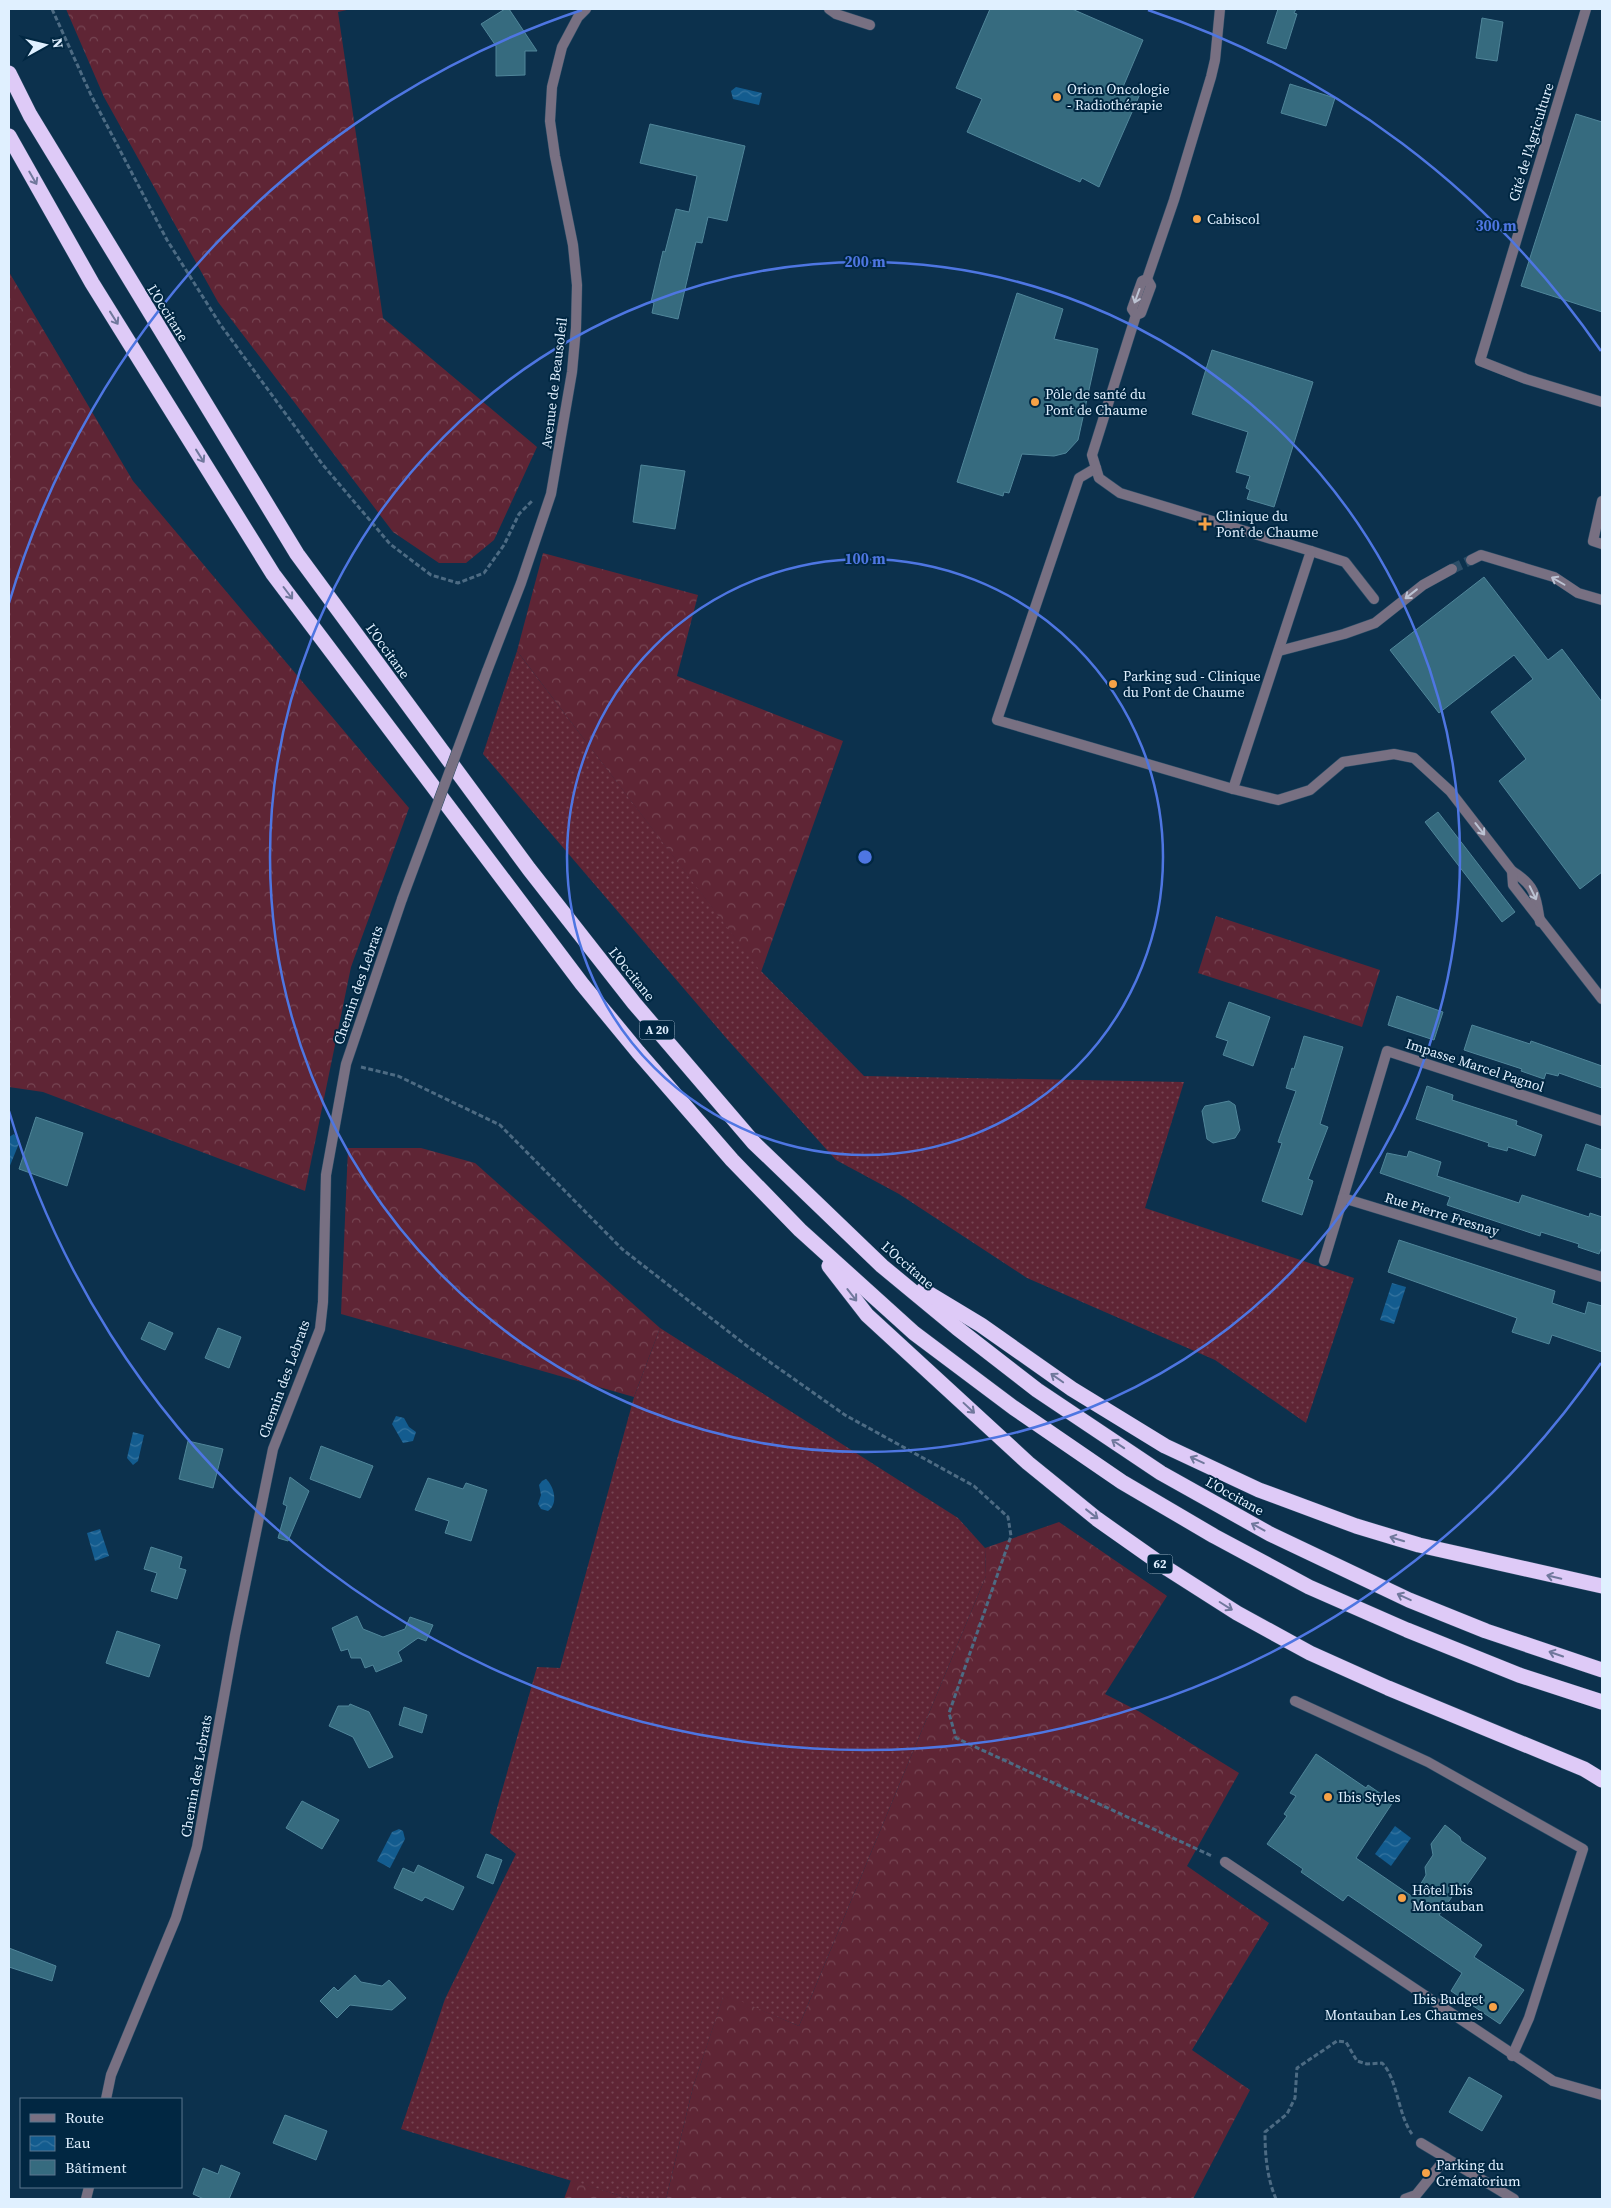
<svg xmlns="http://www.w3.org/2000/svg" width="1611" height="2208" font-family="'Source Serif 4',serif">
  <defs>
    <pattern id="grass-dots" width="8" height="8" patternUnits="userSpaceOnUse" patternTransform="scale(1.25)"><rect width="8" height="8" fill="#5f2535"/><path d="M2 2h.1M6 6h.1" fill="none" stroke="#764553" stroke-width="1.8" stroke-linecap="round"/></pattern>
    <pattern id="forest-crowns" width="20" height="18" patternUnits="userSpaceOnUse" patternTransform="scale(1.25)"><rect width="20" height="18" fill="#5f2535"/><path d="M2 6a3 3 0 1 1 6 0M12 15a3 3 0 1 1 6 0" fill="none" stroke="#764553"/></pattern>
    <pattern id="water-waves" width="16" height="10" patternUnits="userSpaceOnUse" patternTransform="scale(1.25)"><rect width="16" height="10" fill="#135c8f"/><path d="M0 5q4-4 8 0t8 0" fill="none" stroke="#3574a0"/></pattern>
  </defs>
  <rect width="100%" height="100%" fill="#0c314d"/>
  <g fill="url(#grass-dots)">
    <path d="M517,651L761,971L864,1076L1184,1082L1145,1208L1354,1278L1306,1423L1215,1360L1027,1278L899,1194L836,1160L727,1039L483,754Z"/>
    <path d="M660,1328L958,1518L985,1548L986,1576L799,2026L724,1995L693,2087L666,2199H631L401,2129L445,1999L516,1854L490,1833L537,1667L560,1668L634,1397Z"/>
  </g>
  <g fill="url(#forest-crowns)">
    <path d="M66,9H351L338,12L383,318L537,447L494,540L466,563H439L393,532L218,302L104,97Z"/>
    <path d="M9,272L133,481L409,808L351,967L305,1191L43,1092L9,1087Z"/>
    <path d="M543,553L698,595L677,676L843,741L761,972L517,651Z"/>
    <path d="M1216,916L1380,970L1362,1027L1198,973Z"/>
    <path d="M348,1148H421L475,1163L660,1328L634,1397L341,1314Z"/>
    <path d="M1059,1522L1167,1596L1105,1694L1140,1712L1239,1773L1187,1866L1269,1923L1192,2050L1250,2090L1193,2199H666L693,2087L724,1994L799,2026L986,1576L985,1548Z"/>
    <path d="M571,2180L631,2199H564Z"/>
  </g>
  <g fill="url(#water-waves)">
    <path d="M736,87L762,93L759,105L733,99L731,91Z"/>
    <path d="M14,1134L20,1141L9,1168V1137Z"/>
    <path d="M1392,1283L1406,1287L1394,1324L1380,1320Z"/>
    <path d="M396,1416L404,1418L409,1427L416,1432L413,1441L403,1443L392,1424Z"/>
    <path d="M133,1432L144,1435L138,1461L133,1465L127,1458Z"/>
    <path d="M546,1479C554,1486 559,1504 548,1511L541,1509L538,1504L541,1495L539,1485L542,1481Z"/>
    <path d="M100,1529L109,1556L95,1561L87,1533Z"/>
    <path d="M1395,1826L1411,1838L1391,1866L1375,1854Z"/>
    <path d="M399,1829L403,1831L405,1839L390,1868L377,1861L392,1832Z"/>
  </g>
  <g fill="#366b7f" stroke="#50869a">
    <path d="M505,9H509L537,51H525V75L496,76V46L481,24Z"/>
    <path d="M990,9H1072L1143,40L1123,87L1140,94L1099,187L1082,178L1080,182L967,132L982,99L956,88Z"/>
    <path d="M1278,9H1296L1294,13L1297,14L1286,49L1267,43Z"/>
    <path d="M1482,18L1503,22L1497,61L1476,58Z"/>
    <path d="M1290,84L1335,98L1326,126L1281,113Z"/>
    <path d="M1576,114L1602,122V312L1521,286Z"/>
    <path d="M650,124L745,146L727,221L708,217L702,243L696,242L678,319L652,313L654,303L651,302L663,251L665,252L676,209L689,212L697,176L640,163Z"/>
    <path d="M1017,293L1063,309L1054,339L1098,349L1078,440L1066,453L1054,456L1022,454L1009,493L1004,492L1003,496L957,482Z"/>
    <path d="M1212,350L1313,382L1274,507L1247,499L1250,490L1246,488L1250,476L1236,472L1248,432L1192,414Z"/>
    <path d="M641,465L685,471L675,529L633,522Z"/>
    <path d="M1484,577L1548,660L1562,649L1602,702V872L1580,889L1499,781L1526,759L1491,712L1533,679L1514,655L1439,713L1390,650Z"/>
    <path d="M1438,812L1515,912L1502,922L1425,822Z"/>
    <path d="M1397,996L1443,1012L1434,1040L1388,1025Z"/>
    <path d="M1229,1002L1270,1017L1253,1066L1223,1055L1228,1041L1216,1037Z"/>
    <path d="M1472,1025L1530,1044L1531,1041L1602,1066V1088L1559,1073L1558,1076L1546,1073L1544,1079L1521,1071L1522,1069L1464,1050Z"/>
    <path d="M1304,1036L1343,1047L1320,1124L1328,1127L1308,1179L1313,1181L1302,1215L1262,1201L1282,1143L1278,1142L1296,1091L1286,1088L1292,1068L1294,1069Z"/>
    <path d="M1427,1086L1453,1095L1452,1100L1517,1121L1516,1125L1542,1135L1535,1156L1508,1147L1507,1151L1488,1146L1489,1143L1416,1119Z"/>
    <path d="M1229,1101L1235,1105L1240,1130L1235,1138L1213,1143L1207,1139L1202,1111L1205,1106Z"/>
    <path d="M36,1117L83,1133L67,1186L19,1169Z"/>
    <path d="M1586,1144L1602,1150V1178L1577,1170Z"/>
    <path d="M1409,1151L1441,1162L1437,1176L1519,1203L1522,1195L1589,1217L1590,1213L1602,1217V1247L1599,1254L1578,1247L1579,1244L1541,1232L1540,1236L1447,1205L1450,1197L1380,1173L1387,1153L1407,1157Z"/>
    <path d="M1399,1240L1555,1291L1552,1303L1585,1314L1588,1302L1602,1306V1352L1552,1335L1549,1344L1512,1332L1517,1318L1388,1272Z"/>
    <path d="M149,1322L173,1333L165,1350L141,1339Z"/>
    <path d="M218,1328L241,1337L229,1368L205,1358Z"/>
    <path d="M188,1441L223,1449L213,1488L179,1479Z"/>
    <path d="M321,1446L373,1466L360,1498L310,1479Z"/>
    <path d="M290,1477L309,1491L288,1541L278,1538L287,1506L283,1504Z"/>
    <path d="M428,1478L463,1489L466,1483L487,1490L471,1541L445,1533L449,1521L415,1510Z"/>
    <path d="M151,1547L182,1557L179,1568L186,1570L177,1599L151,1591L157,1573L144,1569Z"/>
    <path d="M357,1616L363,1629L383,1637L405,1629L410,1617L433,1625L426,1641L418,1638L398,1652L402,1661L376,1672L373,1665L365,1668L361,1658H351L348,1649L341,1651L332,1628Z"/>
    <path d="M117,1631L160,1645L149,1677L106,1663Z"/>
    <path d="M350,1704L369,1712L393,1757L369,1768L353,1737L329,1726L338,1706H349Z"/>
    <path d="M404,1707L427,1715L422,1733L399,1725Z"/>
    <path d="M1316,1754L1366,1788L1368,1785L1393,1802L1356,1858L1413,1897L1426,1875L1425,1867L1433,1855L1431,1844L1445,1825L1460,1837L1461,1841L1486,1858L1462,1892L1454,1894L1439,1915L1482,1945L1474,1957L1524,1990L1500,2024L1451,1991L1462,1973L1348,1895L1343,1901L1301,1872L1303,1869L1267,1844L1287,1816L1284,1814L1296,1796L1290,1793Z"/>
    <path d="M302,1801L339,1820L322,1849L286,1828Z"/>
    <path d="M486,1854L502,1860L493,1884L477,1877Z"/>
    <path d="M418,1865L464,1887L453,1910L425,1897L422,1901L394,1888L403,1868L414,1873Z"/>
    <path d="M9,1948L56,1966L52,1981L9,1967Z"/>
    <path d="M355,1975L361,1982L382,1986L389,1980L406,1998L392,2010L350,2005L337,2018L320,2001L334,1987L338,1991Z"/>
    <path d="M1469,2077L1502,2096L1482,2131L1449,2112Z"/>
    <path d="M285,2115L327,2131L316,2160L273,2143Z"/>
    <path d="M221,2165L240,2173L229,2199H204L193,2194L203,2168L218,2174Z"/>
  </g>
  <g fill="none" stroke-linecap="round" stroke-linejoin="round">
    <path stroke="#2c4e68" stroke-width="10" stroke-dasharray="10 5" stroke-linecap="butt" d="M1452,569L1471,560"/>
    <g stroke="#2a4c66" stroke-width="11">
      <g id="lane">
        <path d="M829,9L836,14L870,25"/>
        <path d="M1096,468L1079,478L997,720L1233,789"/>
        <path d="M1602,501L1593,541L1602,544"/>
        <path d="M1311,551L1345,562L1374,599"/>
        <path d="M1295,1701L1428,1762L1583,1849L1529,2018L1512,2056"/>
        <path d="M1421,2143L1446,2158"/>
        <path d="M1405,2199L1416,2195L1446,2158L1514,2199"/>
      </g>
    </g>
    <g stroke="#2a4c66" stroke-width="11">
      <g id="street">
        <path d="M1586,9L1480,361L1526,379L1602,402"/>
        <path d="M1147,279L1151,286L1141,313L1136,315L1092,455L1099,478L1120,493L1311,551L1233,789L1278,800L1310,790L1343,762L1394,754L1414,758L1450,791L1512,871C1536,886 1536,896 1540,922"/>
        <path d="M1136,315L1132,309L1142,281L1147,279L1174,200L1211,77L1215,60L1220,9"/>
        <path d="M1471,560L1481,555L1554,577L1578,593L1602,600"/>
        <path d="M1279,651L1344,634L1375,623L1423,585L1452,569"/>
        <path d="M487,671L521,583L551,494L572,372L576,328L577,285L573,245L555,156L550,121L552,87L562,47L578,17L586,9"/>
        <path d="M1512,871L1513,885L1602,999"/>
        <path d="M1602,1121L1387,1051L1343,1198L1602,1277"/>
        <path d="M1324,1261L1343,1198"/>
        <path d="M1225,1862L1553,2081L1602,2095"/>
        <path d="M106,2099L111,2075L176,1918L197,1847L235,1635L273,1449L320,1329L323,1302L326,1175L346,1064L402,899"/>
        <path d="M86,2199L89,2187"/>
      </g>
    </g>
    <g stroke="#2a4c66" stroke-width="16">
      <g id="highway">
        <path d="M9,73L30,115L297,554L529,869L634,1003L754,1143L882,1266L957,1328L1037,1390L1161,1473L1270,1534L1409,1600L1486,1631L1602,1670"/>
        <path d="M9,136L92,283L273,574L582,984L638,1052L732,1160L800,1230L914,1333L1014,1408L1122,1482L1214,1536L1309,1587L1407,1630L1519,1675L1602,1702"/>
        <path d="M829,1266L867,1315L1028,1463L1097,1519L1168,1569L1237,1613L1310,1653L1388,1688L1584,1769L1602,1780"/>
        <path d="M923,1290L981,1325L1072,1389L1165,1446L1259,1490L1356,1526L1419,1545L1602,1586"/>
      </g>
    </g>
    <g stroke="#4d6b83" stroke-width="3" stroke-dasharray="5 2.5" stroke-linecap="butt">
      <path d="M52,9L91,95L167,240L220,324L323,465L390,544L431,575L458,583L484,573L504,545L519,514L533,500"/>
      <path d="M361,1067L398,1076L500,1125L622,1249L747,1346L845,1415L974,1486L1008,1517L1011,1536L949,1713L956,1738L1212,1856"/>
      <path d="M1276,2199C1267,2178 1265,2155 1265,2132L1287,2114L1295,2098L1297,2068L1337,2041L1346,2042L1357,2061L1367,2064L1382,2063C1397,2077 1398,2115 1412,2134"/>
    </g>
    <use href="#lane" stroke="#787082" stroke-width="10"/>
    <use href="#street" stroke="#787082" stroke-width="10"/>
    <use href="#highway" stroke="#decaf7" stroke-width="15"/>
    <g stroke="#2a4c66" stroke-width="11" stroke-linecap="butt">
      <path id="street-bridge" d="M402,899L487,671"/>
    </g>
    <use href="#street-bridge" stroke="#787082" stroke-width="10"/>
  </g>
  <defs><path id="oneway-shaft" d="M-6 0H5M1.5-3L5.5 0L1.5 3" fill="none" stroke-width="1.6" stroke-linecap="round" stroke-linejoin="round" transform="scale(1.25)"/></defs>
  <g stroke="#70789c">
    <use href="#oneway-shaft" transform="translate(33 178) rotate(60)"/>
    <use href="#oneway-shaft" transform="translate(114 318) rotate(58)"/>
    <use href="#oneway-shaft" transform="translate(200 456) rotate(58)"/>
    <use href="#oneway-shaft" transform="translate(288 593) rotate(53)"/>
    <use href="#oneway-shaft" transform="translate(852 1295) rotate(52)"/>
    <use href="#oneway-shaft" transform="translate(1057 1378) rotate(-145)"/>
    <use href="#oneway-shaft" transform="translate(969 1408) rotate(43)"/>
    <use href="#oneway-shaft" transform="translate(1118 1444) rotate(-146)"/>
    <use href="#oneway-shaft" transform="translate(1197 1460) rotate(-155)"/>
    <use href="#oneway-shaft" transform="translate(1092 1514) rotate(38)"/>
    <use href="#oneway-shaft" transform="translate(1258 1527) rotate(-151)"/>
    <use href="#oneway-shaft" transform="translate(1397 1539) rotate(-163)"/>
    <use href="#oneway-shaft" transform="translate(1554 1577) rotate(-167)"/>
    <use href="#oneway-shaft" transform="translate(1404 1597) rotate(-155)"/>
    <use href="#oneway-shaft" transform="translate(1226 1606) rotate(32)"/>
    <use href="#oneway-shaft" transform="translate(1556 1654) rotate(-161)"/>
  </g>
  <g stroke="#bcc3d3">
    <use href="#oneway-shaft" transform="translate(1137 296) rotate(110)"/>
    <use href="#oneway-shaft" transform="translate(1558 581) rotate(-150)"/>
    <use href="#oneway-shaft" transform="translate(1411 594) rotate(142)"/>
    <use href="#oneway-shaft" transform="translate(1480 829) rotate(52)"/>
    <use href="#oneway-shaft" transform="translate(1533 893) rotate(64)"/>
  </g>
  <g fill="none" stroke="#4e76e2" stroke-width="2.5">
    <circle cx="865" cy="857" r="298"/>
    <circle cx="865" cy="857" r="595"/>
    <path d="M1601 1363A893 893 0 0 1 9 1111M9 603A893 893 0 0 1 582 10M1148 10A893 893 0 0 1 1601 351"/>
  </g>
  <g fill="#f6a247" stroke="#012742" stroke-width="2">
    <circle cx="1057" cy="97" r="5"/>
    <circle cx="1197" cy="219" r="5"/>
    <circle cx="1035" cy="402" r="5"/>
    <path d="M1202.5 516.5h5v5h5v5h-5v5h-5v-5h-5v-5h5z"/>
    <circle cx="1113" cy="684" r="5"/>
    <circle cx="1328" cy="1797" r="5"/>
    <circle cx="1402" cy="1898" r="5"/>
    <circle cx="1493" cy="2007" r="5"/>
    <circle cx="1426" cy="2173" r="5"/>
  </g>
  <g text-anchor="middle" stroke-width="4" stroke-linejoin="round" paint-order="stroke">
    <g fill="#012742" stroke="#9db4c6" stroke-width="1">
      <rect x="639.5" y="1020.5" width="35" height="19" rx="4"/>
      <rect x="1147.5" y="1554.5" width="25" height="19" rx="4"/>
    </g>
    <g font-size="12" font-weight="bold" fill="#e0f0ff">
      <text x="657" y="1034">A 20</text>
      <text x="1160" y="1568">62</text>
    </g>
    <g font-size="14" fill="#e0f0ff" stroke="#012742" text-anchor="start">
      <text x="1067" y="94">Orion Oncologie<tspan x="1067" dy="16">- Radiothérapie</tspan></text>
      <text x="1207" y="224">Cabiscol</text>
      <text x="1045" y="399">Pôle de santé du<tspan x="1045" dy="16">Pont de Chaume</tspan></text>
      <text x="1216" y="521">Clinique du<tspan x="1216" dy="16">Pont de Chaume</tspan></text>
      <text x="1123" y="681">Parking sud - Clinique<tspan x="1123" dy="16">du Pont de Chaume</tspan></text>
      <text x="1338" y="1802">Ibis Styles</text>
      <text x="1412" y="1895">Hôtel Ibis<tspan x="1412" dy="16">Montauban</tspan></text>
      <text x="1483" y="2004" text-anchor="end">Ibis Budget<tspan x="1483" dy="16">Montauban Les Chaumes</tspan></text>
      <text x="1436" y="2170">Parking du<tspan x="1436" dy="16">Crématorium</tspan></text>
    </g>
    <g font-size="14" fill="#e0f0ff" stroke="#012742">
      <text transform="translate(1531 142) rotate(-73)" y="5">Cité de l'Agriculture</text>
      <text transform="translate(168 313) rotate(58)" y="5">L'Occitane</text>
      <text transform="translate(554 383) rotate(-83)" y="5">Avenue de Beausoleil</text>
      <text transform="translate(388 651) rotate(54)" y="5">L'Occitane</text>
      <text transform="translate(632 974) rotate(51)" y="5">L'Occitane</text>
      <text transform="translate(358 985) rotate(-71)" y="5">Chemin des Lebrats</text>
      <text transform="translate(1475 1065) rotate(18)" y="5">Impasse Marcel Pagnol</text>
      <text transform="translate(1442 1214) rotate(17)" y="5">Rue Pierre Fresnay</text>
      <text transform="translate(908 1265) rotate(41)" y="5">L'Occitane</text>
      <text transform="translate(284 1379) rotate(-70)" y="5">Chemin des Lebrats</text>
      <text transform="translate(1235 1496) rotate(29)" y="5">L'Occitane</text>
      <text transform="translate(196 1776) rotate(-80)" y="5">Chemin des Lebrats</text>
    </g>
  </g>
  <circle cx="865" cy="857" r="8" fill="#4e76e2" stroke="#012742" stroke-width="2.5"/>
  <g font-size="15" text-anchor="middle" font-weight="bold" fill="#4e76e2" stroke="#012742" stroke-width="4" stroke-linejoin="round" paint-order="stroke">
    <text x="1496" y="231">300 m</text>
    <text x="865" y="267">200 m</text>
    <text x="865" y="564">100 m</text>
  </g>
  <rect width="1611" height="2208" fill="none" stroke="#e0f0ff" stroke-width="20"/>
  <rect x="20" y="2098" width="162" height="90" fill="#012742" stroke="#5a778e"/>
  <rect x="30" y="2114" width="25" height="8" fill="#787082" stroke="#5a778e"/>
  <text x="65" y="2123" font-size="15" fill="#e0f0ff">Route</text>
  <rect x="30" y="2136" width="25" height="15" fill="url(#water-waves)" stroke="#5a778e"/>
  <text x="65" y="2148" font-size="15" fill="#e0f0ff">Eau</text>
  <rect x="30" y="2160" width="25" height="15" fill="#366b7f" stroke="#5a778e"/>
  <text x="65" y="2173" font-size="15" fill="#e0f0ff">Bâtiment</text>
  <g transform="translate(45 45) rotate(82)" stroke="#012742" stroke-width="4" paint-order="stroke">
  <path d="M0-4L9 19L0 12L-9 19Z" fill="#e0f0ff"/>
  <text y="-8" font-size="14" font-weight="bold" text-anchor="middle" fill="#e0f0ff">N</text>
  </g>
</svg>
